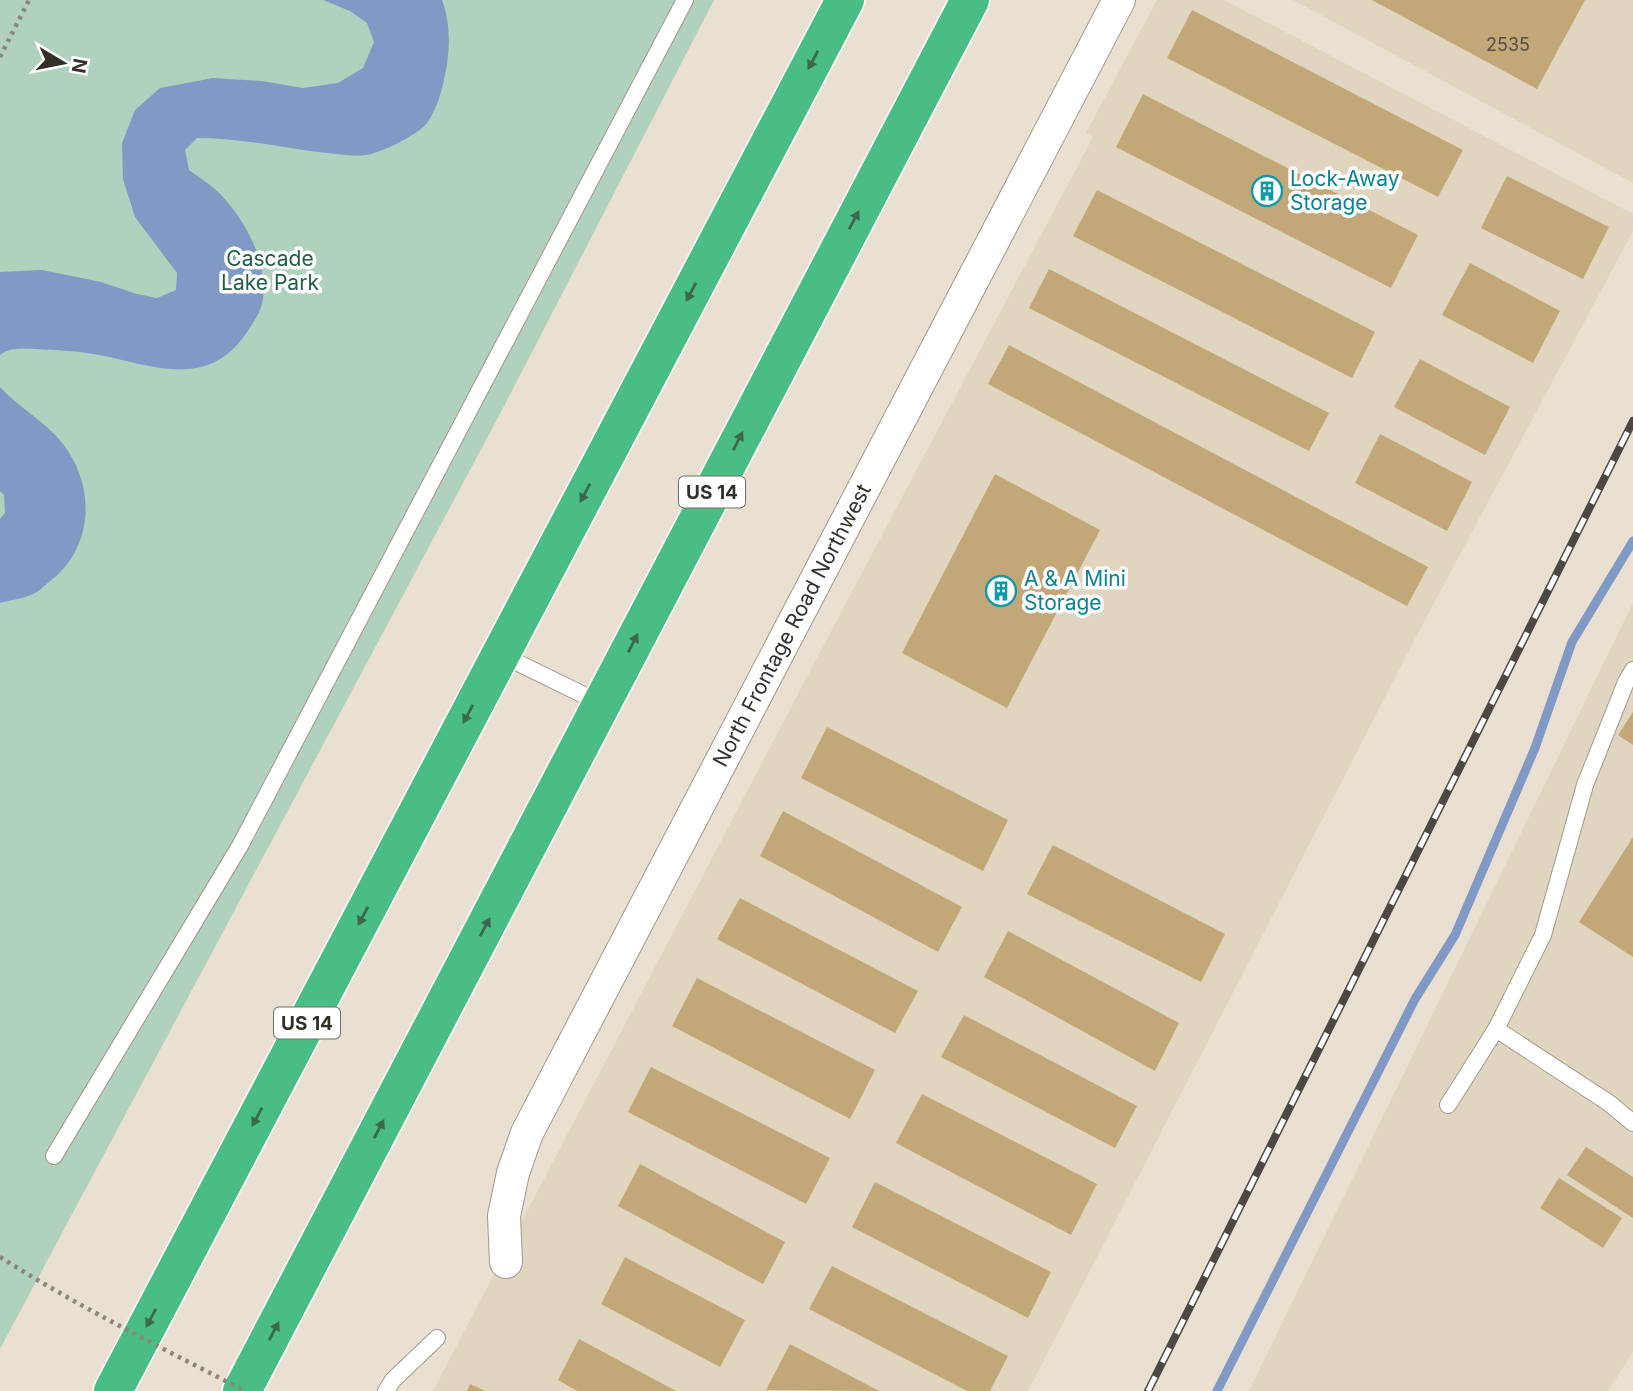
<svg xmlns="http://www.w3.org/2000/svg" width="1633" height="1391" font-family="Inter,sans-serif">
  <rect width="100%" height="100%" fill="#e9e0d1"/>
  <g fill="#e0d5bf">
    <path d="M1157,0H1224L1633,214V231L1417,635L1028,1391H433L809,673L1093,137L1086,133Z"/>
    <path d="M1293,0H1633V183Z"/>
    <path d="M1633,603V1352L1608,1391H1249Z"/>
  </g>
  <path fill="#afd1be" d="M0,0H714L501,412L0,1349Z"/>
  <g fill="#809ac5">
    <path d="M323,0H442C452,27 450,56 443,84C440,97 435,112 427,123C418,135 381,153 366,155C351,157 333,153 318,152C278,147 238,138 197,138L185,150L189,170C200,178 213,186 222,196C243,218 261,251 263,281C266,305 258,316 245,335C206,390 152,365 99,355C79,351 56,350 36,349C24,349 9,347 0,355V272L42,270L101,282L137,294L157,298L176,290L177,273L135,217L123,179L122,143L135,110L160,88L213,78L262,81L303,88L338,83L363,68L374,42L367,23L350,11Z"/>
    <path d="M0,387C19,408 45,421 63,444C97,488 93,549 49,582C43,587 37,593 31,595C22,599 10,600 0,603V519L5,513L4,495L0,491Z"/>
  </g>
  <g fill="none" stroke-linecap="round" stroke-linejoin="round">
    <path stroke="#809ac5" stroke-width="9" d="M1217,1391L1415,999L1455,935L1535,748L1572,642L1633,541"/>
  </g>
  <g fill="#c2a879">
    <path d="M1372,0H1585L1537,89Z"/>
    <path d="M1192,10L1463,150L1438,197L1167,58Z"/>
    <path d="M1143,94L1418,235L1391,288L1116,147Z"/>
    <path d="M1507,176L1609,227L1583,279L1481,228Z"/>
    <path d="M1097,190L1375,332L1352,378L1073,236Z"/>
    <path d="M1470,263L1560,311L1533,363L1442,315Z"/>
    <path d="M1049,269L1329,413L1309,451L1029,308Z"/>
    <path d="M1009,345L1428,567L1407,606L988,384Z"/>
    <path d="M1420,359L1510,407L1485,455L1394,407Z"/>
    <path d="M1380,434L1472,482L1447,531L1355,483Z"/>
    <path d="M995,474L1100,530L1007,708L902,653Z"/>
    <path d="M1633,712V745L1618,735Z"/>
    <path d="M827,727L1008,820L983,871L801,778Z"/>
    <path d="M783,811L962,907L938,952L760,856Z"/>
    <path d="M1633,837V957L1579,922Z"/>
    <path d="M1053,845L1225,934L1201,982L1027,894Z"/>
    <path d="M740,898L918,991L895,1033L717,939Z"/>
    <path d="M1008,931L1179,1023L1155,1071L984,977Z"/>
    <path d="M697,978L875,1070L850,1119L672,1026Z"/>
    <path d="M964,1015L1137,1106L1115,1148L941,1057Z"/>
    <path d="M651,1067L830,1158L806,1204L628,1112Z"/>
    <path d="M922,1094L1097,1184L1071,1235L896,1143Z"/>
    <path d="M1586,1147L1633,1177V1218L1567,1175Z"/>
    <path d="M640,1164L785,1242L763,1284L618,1206Z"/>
    <path d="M1559,1178L1622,1218L1603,1248L1540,1208Z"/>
    <path d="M875,1182L1051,1272L1028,1318L852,1227Z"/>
    <path d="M625,1257L745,1320L720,1367L601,1304Z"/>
    <path d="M832,1266L1008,1356L990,1391H967L809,1309Z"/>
    <path d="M579,1339L676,1391H577L558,1380Z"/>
    <path d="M790,1344L879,1391L766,1390Z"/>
    <path d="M470,1384L485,1391H467Z"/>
  </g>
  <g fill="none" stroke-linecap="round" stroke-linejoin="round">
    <g stroke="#a1998a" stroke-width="18">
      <g id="lane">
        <path d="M500,654L602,704"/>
        <path d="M1496,1029L1609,1103L1633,1123"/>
        <path d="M1448,1105L1496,1029L1543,935L1585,785L1626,682L1633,670"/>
        <path d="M54,1156L241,844L685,0"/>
        <path d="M386,1391L393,1380L437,1338"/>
      </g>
    </g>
    <g stroke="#a1998a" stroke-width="34">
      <g id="street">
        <path id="s1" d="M506,1262L504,1216L513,1173L527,1133L1119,0"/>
      </g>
    </g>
    <g stroke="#fff" stroke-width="41">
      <g id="highway">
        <path d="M113,1391L845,0"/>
        <path d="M242,1391L970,0"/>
      </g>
    </g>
    <path stroke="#8c867c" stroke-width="4.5" stroke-dasharray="3.5 5" stroke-linecap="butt" d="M0,57L29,0"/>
    <use href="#lane" stroke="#fff" stroke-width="16"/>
    <use href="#street" stroke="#fff" stroke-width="32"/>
    <use href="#highway" stroke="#4abd85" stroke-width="38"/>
    <g stroke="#4d4942" stroke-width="8">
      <path id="rail" d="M1148,1391L1633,421"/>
    </g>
    <use href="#rail" stroke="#fff" stroke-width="5" stroke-dasharray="16" stroke-linecap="butt"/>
    <path stroke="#8c867c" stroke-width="4.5" stroke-dasharray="3.5 5" stroke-linecap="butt" d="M0,1257C79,1307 162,1348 245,1391"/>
  </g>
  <defs><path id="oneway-solid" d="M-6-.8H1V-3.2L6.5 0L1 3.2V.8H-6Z" transform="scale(1.75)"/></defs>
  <g fill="#3c684e">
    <use href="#oneway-solid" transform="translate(813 60) rotate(118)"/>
    <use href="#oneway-solid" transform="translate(854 220) rotate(-62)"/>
    <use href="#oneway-solid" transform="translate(691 292) rotate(118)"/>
    <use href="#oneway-solid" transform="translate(738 441) rotate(-63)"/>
    <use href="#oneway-solid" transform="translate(585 493) rotate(118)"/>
    <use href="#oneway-solid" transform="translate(633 643) rotate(-63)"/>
    <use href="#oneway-solid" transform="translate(468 714) rotate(118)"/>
    <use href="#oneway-solid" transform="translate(363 916) rotate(118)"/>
    <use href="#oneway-solid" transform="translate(485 927) rotate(-62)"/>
    <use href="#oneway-solid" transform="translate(257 1117) rotate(118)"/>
    <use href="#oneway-solid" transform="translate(379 1129) rotate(-62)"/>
    <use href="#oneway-solid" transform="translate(151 1318) rotate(118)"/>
    <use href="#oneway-solid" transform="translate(274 1331) rotate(-62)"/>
  </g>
  <defs>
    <g id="building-ring" transform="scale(1.575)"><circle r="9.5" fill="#fff" stroke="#0f9aa8" stroke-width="1.5"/><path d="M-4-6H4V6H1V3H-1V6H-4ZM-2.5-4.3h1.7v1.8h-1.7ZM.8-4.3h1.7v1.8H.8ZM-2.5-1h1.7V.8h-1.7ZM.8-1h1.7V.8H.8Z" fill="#0f9aa8"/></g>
  </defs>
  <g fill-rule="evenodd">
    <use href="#building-ring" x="1267" y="191"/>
    <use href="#building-ring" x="1001" y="591"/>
  </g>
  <g text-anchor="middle" stroke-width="7" stroke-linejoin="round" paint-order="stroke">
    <g font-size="18" fill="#574e3e">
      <text x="1508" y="51">2535</text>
    </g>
    <g fill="#fff" stroke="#706e6a" stroke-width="2">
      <rect x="679" y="476.5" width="66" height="31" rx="5"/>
      <rect x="274" y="1007.5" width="66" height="31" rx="5"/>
    </g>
    <g font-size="19" font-weight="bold" fill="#33302a">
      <text x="712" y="499">US 14</text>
      <text x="307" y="1030">US 14</text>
    </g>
    <g font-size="21" fill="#0d838f" stroke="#fff" text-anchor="start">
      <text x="1290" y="186">Lock-Away<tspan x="1290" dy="24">Storage</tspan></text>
      <text x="1024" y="586">A &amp; A Mini<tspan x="1024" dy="24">Storage</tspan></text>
    </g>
    <g font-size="21" fill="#1f5f43" stroke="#fff">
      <text x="270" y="266">Cascade<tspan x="270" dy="24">Lake Park</tspan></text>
    </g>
    <g font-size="21" fill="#33302a" stroke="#fff">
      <text dy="7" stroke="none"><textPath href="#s1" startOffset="705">North Frontage Road Northwest</textPath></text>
    </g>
  </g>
  <g transform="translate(63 63) rotate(100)" stroke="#ffffff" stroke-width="5" paint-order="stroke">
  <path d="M0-5L12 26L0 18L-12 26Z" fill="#33302a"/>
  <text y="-10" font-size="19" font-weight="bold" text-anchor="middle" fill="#33302a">N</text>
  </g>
</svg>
